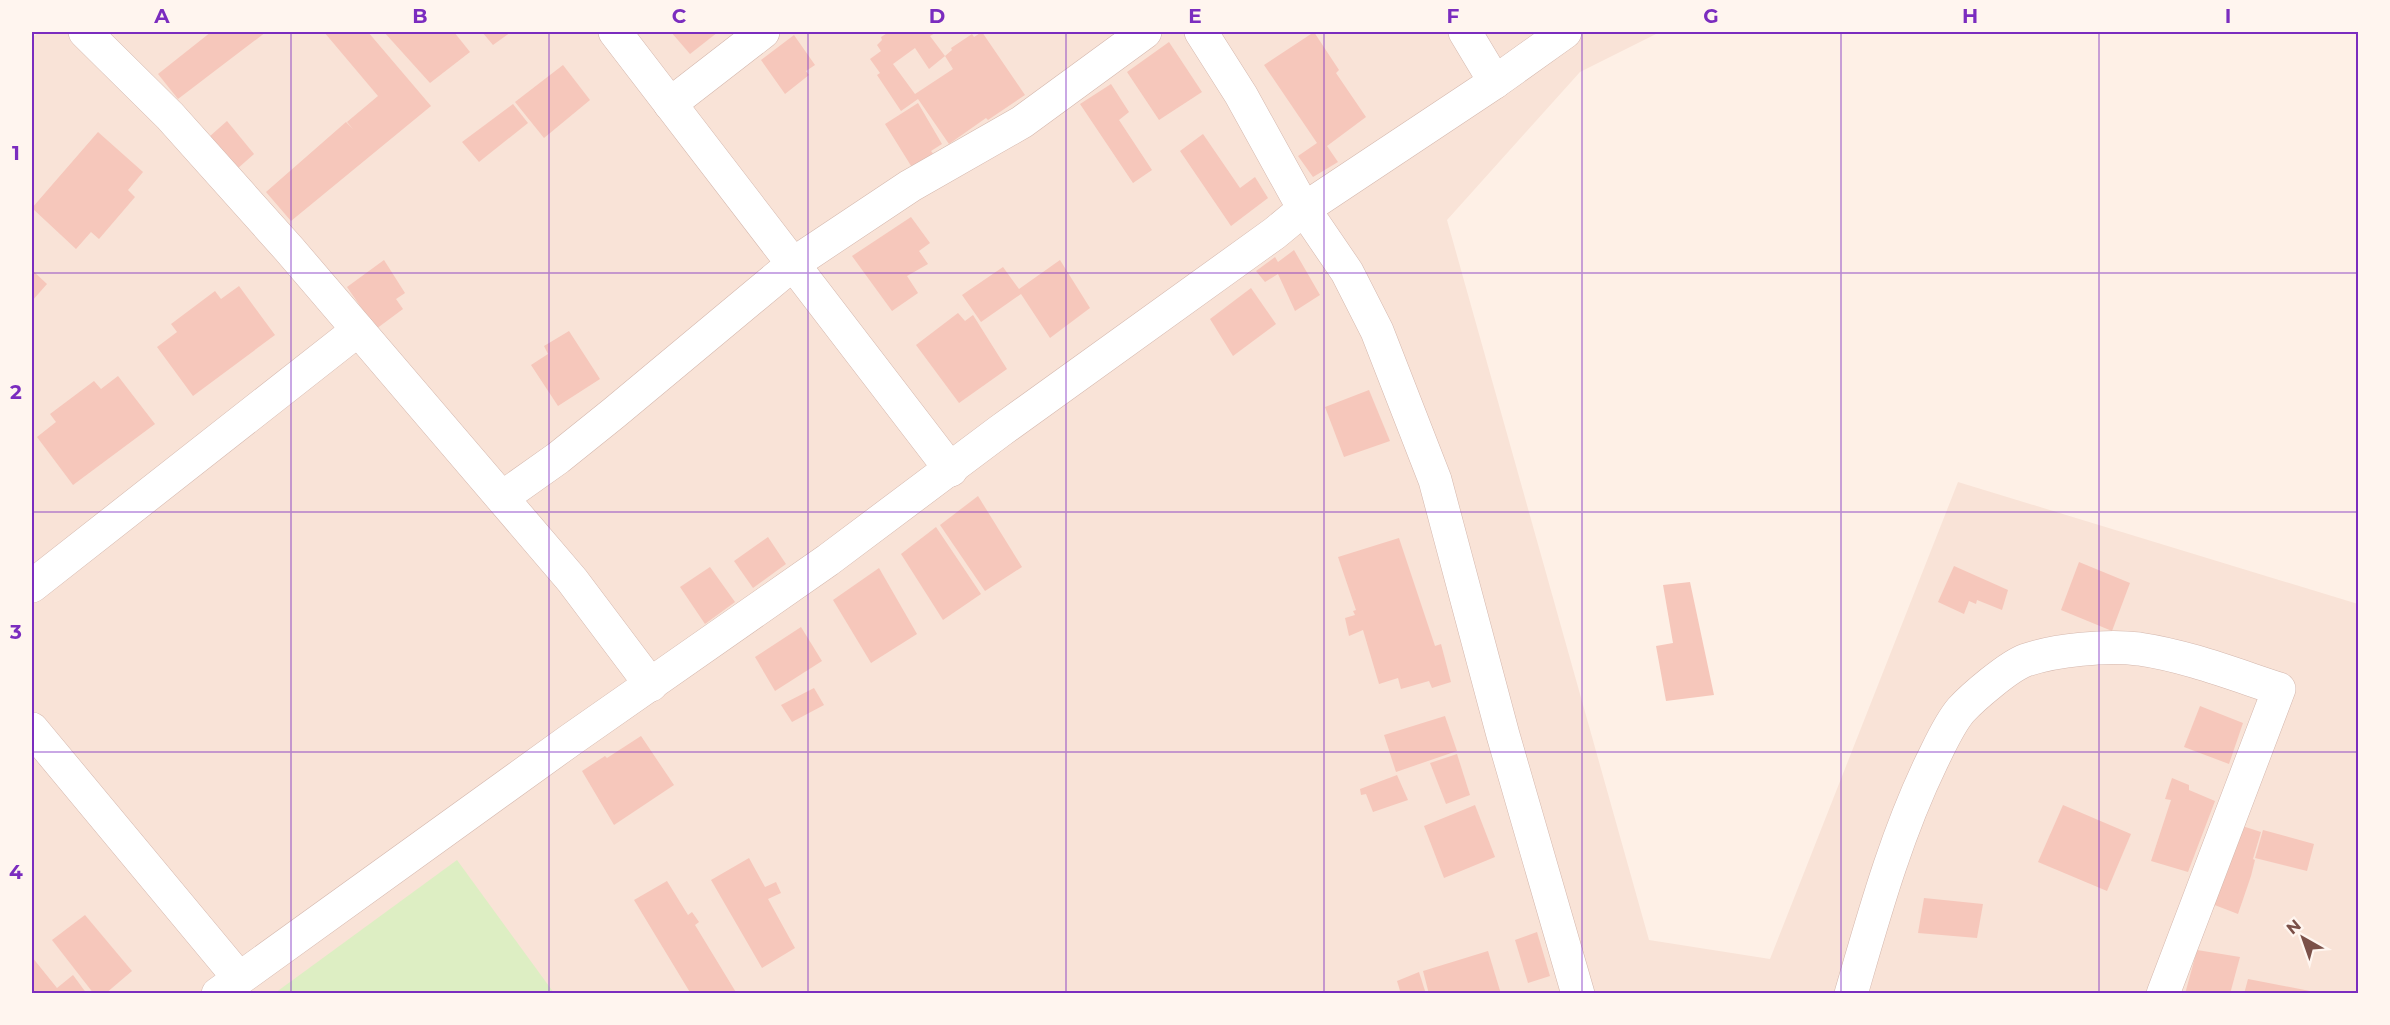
<svg xmlns="http://www.w3.org/2000/svg" width="2390" height="1025" font-family="Montserrat,sans-serif">
  <rect width="100%" height="100%" fill="#fef0e6"/>
  <path fill="#f9e3d7" d="M39,32H1660L1580,72L1447,220L1649,940L1770,959L1958,482L2358,604V993L32,994V38Z"/>
  <path fill="#ddeec3" d="M457,860L554,993H275Z"/>
  <g fill="#f6c7bb">
    <path d="M211,32H266L178,99L158,74Z"/>
    <path d="M324,32H368L431,106L291,221L266,192L346,122L353,129L347,122L378,96Z"/>
    <path d="M384,32H454L470,52L430,83Z"/>
    <path d="M482,32H511L493,45Z"/>
    <path d="M671,32H718L690,54Z"/>
    <path d="M889,32H937L930,36L945,56L929,69L915,48L893,64L915,94L953,69L945,56L952,50L951,48L972,34L974,37L982,32L1025,95L988,120L986,118L949,144L918,99L901,111L877,75L880,73L870,59L881,51L877,45L882,40L881,37Z"/>
    <path d="M1314,32L1339,70L1336,73L1366,117L1327,146L1338,162L1313,177L1298,156L1317,143L1264,65Z"/>
    <path d="M794,35L815,65L806,71L809,75L785,94L761,60Z"/>
    <path d="M1169,42L1202,92L1159,120L1127,72Z"/>
    <path d="M563,65L590,100L544,138L515,102Z"/>
    <path d="M1111,84L1129,112L1119,120L1152,170L1133,183L1080,104Z"/>
    <path d="M918,103L942,144L931,151L934,155L913,169L885,124Z"/>
    <path d="M513,104L528,123L479,162L462,142Z"/>
    <path d="M227,121L254,154L237,169L209,137Z"/>
    <path d="M98,132L143,172L128,190L135,197L99,239L91,232L76,249L32,208Z"/>
    <path d="M1203,134L1240,188L1255,177L1268,198L1231,226L1180,151Z"/>
    <path d="M911,217L930,243L919,251L928,264L907,276L918,293L892,311L852,256Z"/>
    <path d="M1294,250L1320,295L1295,311L1278,274L1265,282L1256,271L1275,257L1278,262Z"/>
    <path d="M384,260L405,293L396,299L403,309L376,329L347,287Z"/>
    <path d="M1060,260L1090,308L1050,338L1021,294L981,322L962,295L1003,267L1019,289Z"/>
    <path d="M32,270L47,284L32,301Z"/>
    <path d="M239,286L275,335L193,396L157,347L177,332L171,324L215,291L221,299Z"/>
    <path d="M1251,288L1276,324L1233,356L1210,319Z"/>
    <path d="M958,313L965,321L973,315L1007,369L959,403L916,345Z"/>
    <path d="M569,331L600,379L558,406L531,365L548,354L544,346Z"/>
    <path d="M118,376L155,424L73,485L37,437L56,422L50,414L94,381L101,389Z"/>
    <path d="M1369,390L1390,441L1344,457L1325,407Z"/>
    <path d="M978,496L1022,567L985,591L940,525Z"/>
    <path d="M936,527L981,594L943,620L901,554Z"/>
    <path d="M768,537L786,564L753,588L734,561Z"/>
    <path d="M1399,538L1435,646L1441,644L1451,682L1432,688L1429,681L1401,689L1398,678L1379,684L1363,630L1349,636L1345,618L1355,615L1353,611L1356,610L1338,557Z"/>
    <path d="M2079,562L2130,583L2112,631L2061,610Z"/>
    <path d="M1954,566L2008,590L2002,610L1977,600L1976,604L1969,601L1964,614L1938,602Z"/>
    <path d="M710,567L735,602L705,624L680,587Z"/>
    <path d="M879,568L917,634L871,663L833,600Z"/>
    <path d="M1690,582L1714,695L1666,701L1656,646L1673,643L1663,585Z"/>
    <path d="M801,627L822,661L775,691L755,657Z"/>
    <path d="M814,688L824,705L792,722L781,705Z"/>
    <path d="M2200,706L2243,723L2229,764L2184,747Z"/>
    <path d="M1445,716L1457,751L1396,772L1384,735Z"/>
    <path d="M641,736L674,785L614,825L582,771L605,756L607,758Z"/>
    <path d="M1457,754L1470,795L1446,804L1430,763Z"/>
    <path d="M1397,775L1408,800L1373,812L1366,794L1361,795L1360,789Z"/>
    <path d="M2172,778L2189,785V790L2215,801L2188,872L2151,861L2171,800L2165,799Z"/>
    <path d="M1475,805L1495,857L1444,878L1424,826Z"/>
    <path d="M2063,805L2131,834L2107,891L2038,862Z"/>
    <path d="M2236,824L2261,832L2253,859L2255,860L2251,876L2238,914L2212,904Z"/>
    <path d="M2263,830L2314,844L2307,871L2255,858Z"/>
    <path d="M749,858L765,887L776,882L781,893L768,899L795,948L762,968L711,880Z"/>
    <path d="M667,881L688,915L692,912L699,922L695,925L737,994H691L634,900Z"/>
    <path d="M1924,898L1983,904L1977,938L1918,933Z"/>
    <path d="M85,915L132,971L105,994H94L52,940Z"/>
    <path d="M1537,932L1550,976L1528,983L1515,940Z"/>
    <path d="M2197,950L2240,957L2230,994H2185Z"/>
    <path d="M1488,951L1501,994H1429L1423,971Z"/>
    <path d="M32,957L57,988L73,975L87,994H32Z"/>
    <path d="M1419,972L1426,994H1401L1397,981Z"/>
    <path d="M2248,979L2315,992V994H2244Z"/>
  </g>
  <g fill="none" stroke-linecap="round" stroke-linejoin="round">
    <g stroke="#d4b7ad" stroke-width="34">
      <g id="minor">
        <path d="M85,32L170,116L289,249L572,580L651,685"/>
        <path d="M615,32L951,470"/>
        <path d="M1201,32L1241,95L1304,209L1347,272L1377,331L1435,480L1503,735L1578,994"/>
        <path d="M1465,32L1495,82"/>
        <path d="M670,104L763,32"/>
        <path d="M503,497L558,458L614,413L793,264L910,186L1022,122L1145,32"/>
        <path d="M32,586L358,330"/>
        <path d="M32,729L239,978"/>
        <path d="M218,994L569,741L828,560L1000,431L1275,233L1304,209L1495,82L1565,32"/>
        <path d="M1851,994C1874,915 1896,835 1932,761C1940,745 1949,724 1961,710C1973,697 2009,666 2026,660C2056,650 2106,645 2139,649C2187,656 2233,674 2279,689L2163,994"/>
      </g>
    </g>
    <use href="#minor" stroke="#fff" stroke-width="33"/>
  </g>
  <path fill="none" stroke="#7b2cbf" stroke-width="1.5" stroke-opacity="0.55" d="M291,32V994M549,32V994M808,32V994M1066,32V994M1324,32V994M1582,32V994M1841,32V994M2099,32V994M32,273H2358M32,512H2358M32,752H2358"/>
  <rect width="2390" height="1025" fill="none" stroke="#fff5ef" stroke-width="66"/>
  <g transform="translate(2303 938) rotate(320)" stroke="#fff5ef" stroke-width="4.5" paint-order="stroke">
  <path d="M0-4.5L10 22L0 15L-10 22Z" fill="#7b5048"/>
  <text y="-9" font-size="16" font-weight="bold" text-anchor="middle" fill="#7b5048">N</text>
  </g>
  <rect x="33" y="33" width="2324" height="959" fill="none" stroke="#7b2cbf" stroke-width="2"/>
  <g font-size="20" text-anchor="middle" font-weight="bold" fill="#7b2cbf">
    <text x="162" y="23">A</text>
    <text x="420" y="23">B</text>
    <text x="679" y="23">C</text>
    <text x="937" y="23">D</text>
    <text x="1195" y="23">E</text>
    <text x="1453" y="23">F</text>
    <text x="1711" y="23">G</text>
    <text x="1970" y="23">H</text>
    <text x="2228" y="23">I</text>
    <text x="16" y="160">1</text>
    <text x="16" y="399">2</text>
    <text x="16" y="639">3</text>
    <text x="16" y="879">4</text>
  </g>
</svg>
